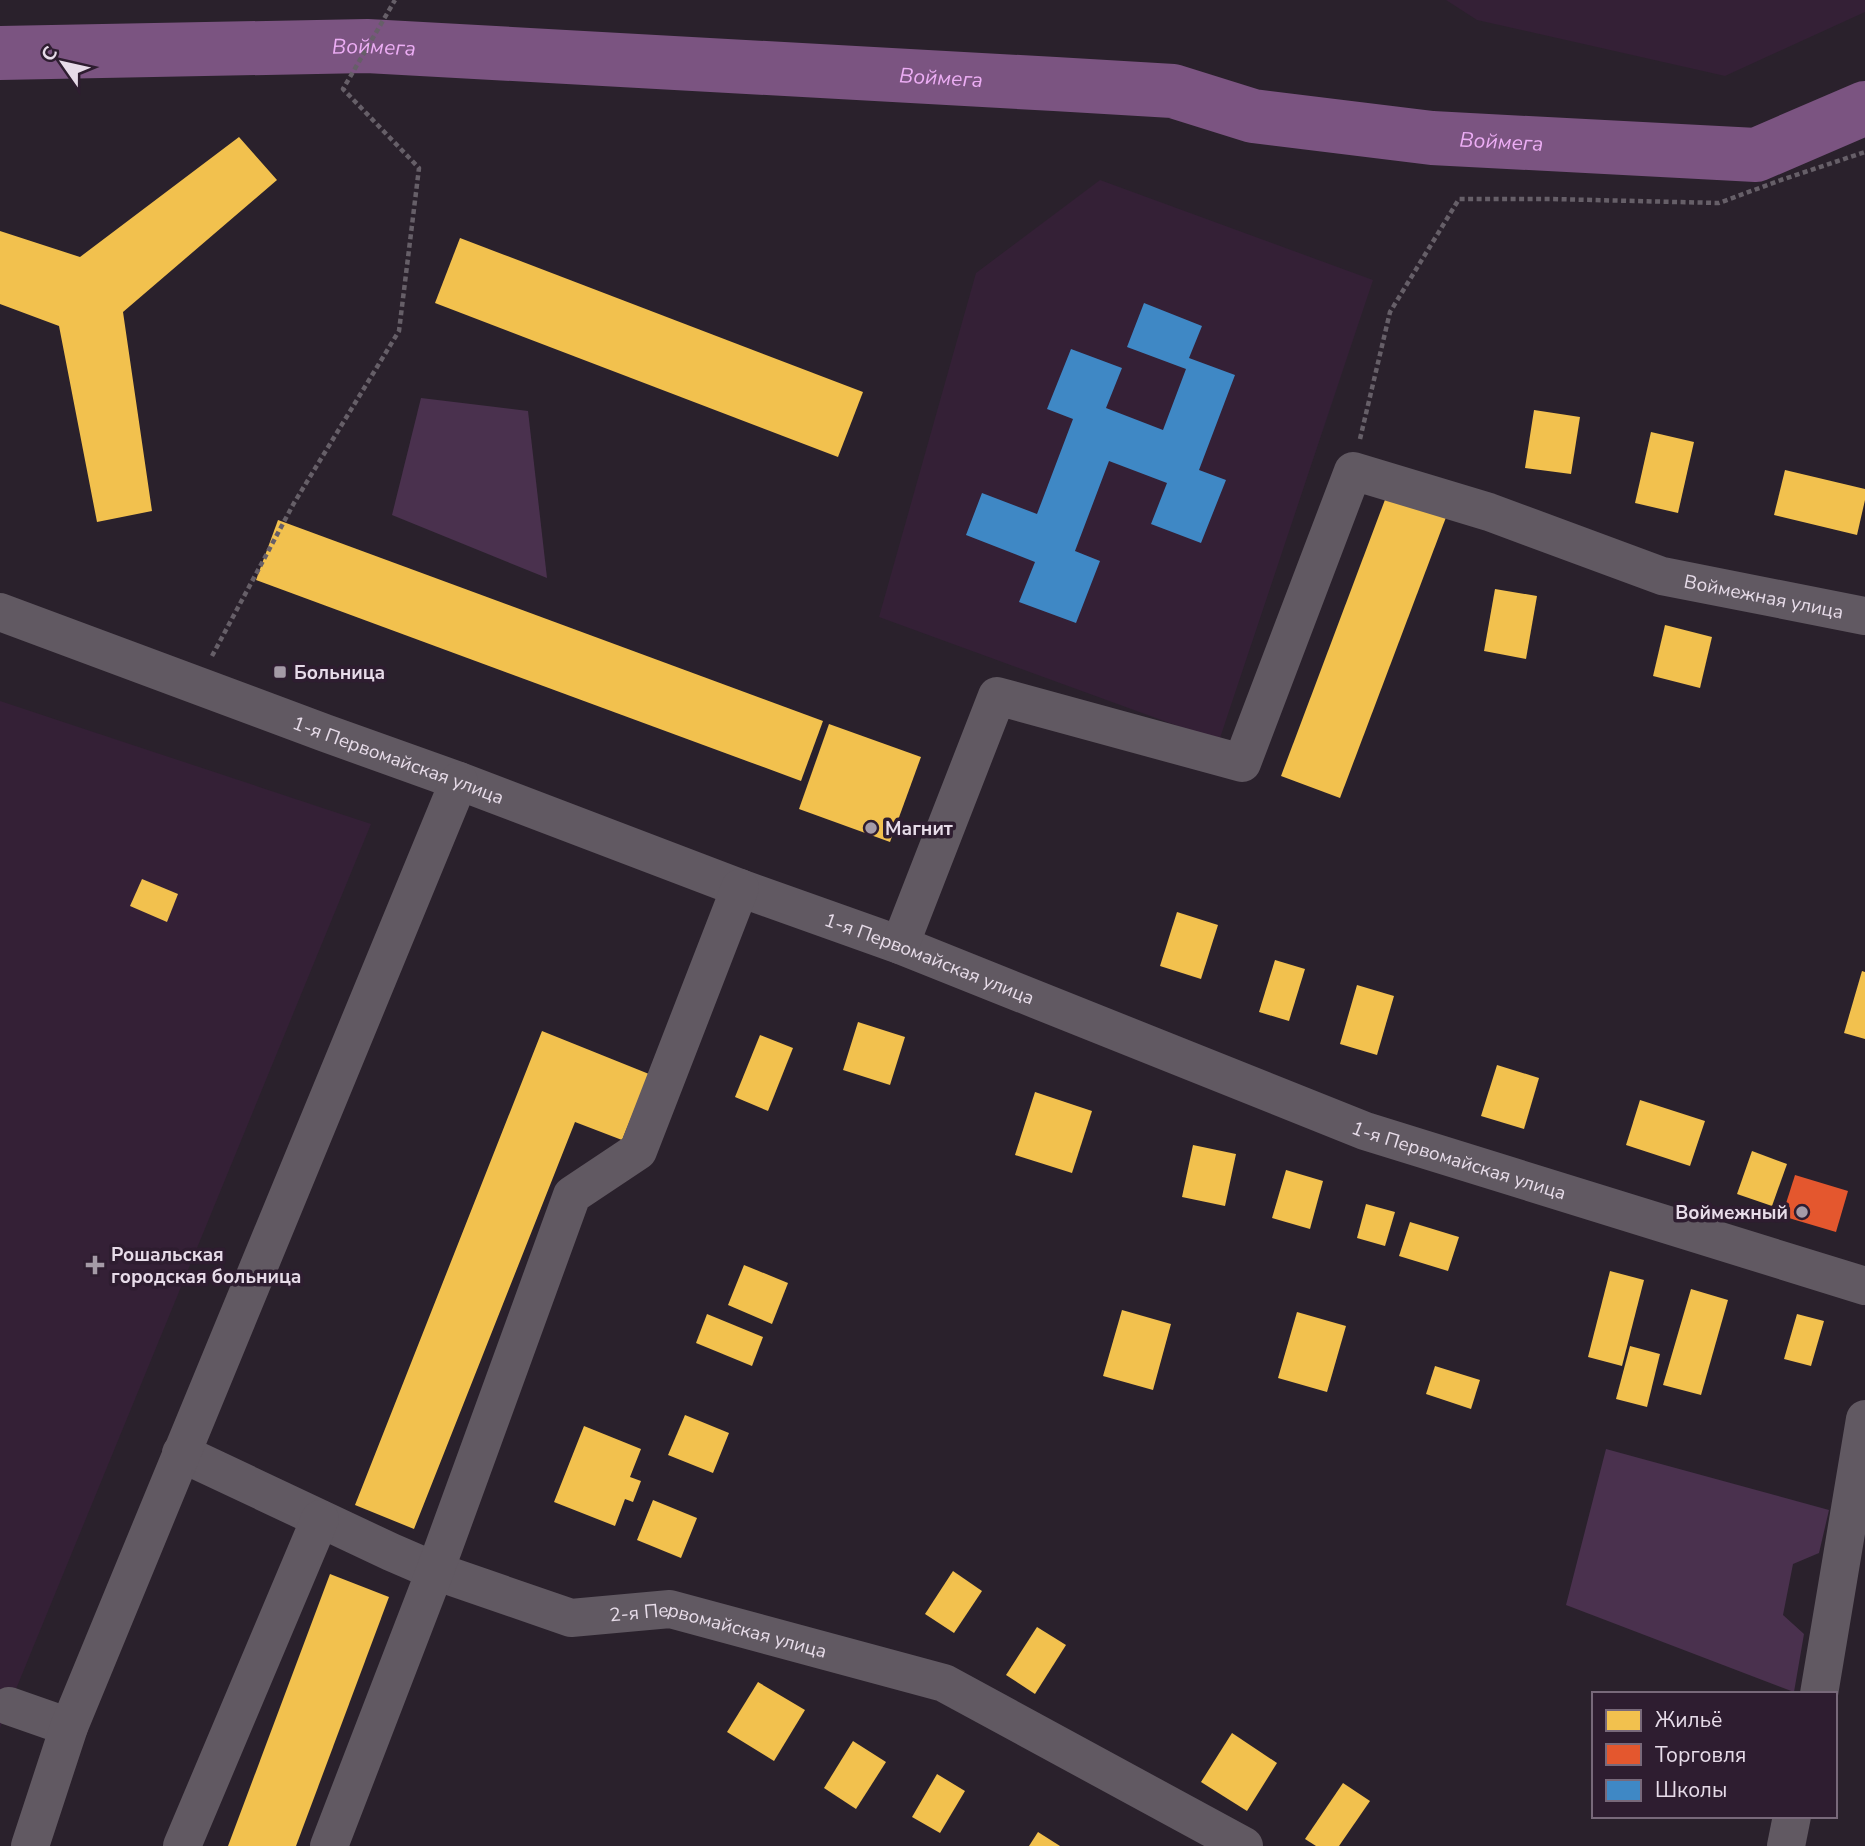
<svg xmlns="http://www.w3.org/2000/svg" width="1865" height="1846" font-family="'Nunito Sans',sans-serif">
  <rect width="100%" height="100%" fill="#2a212c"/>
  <g fill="#342036">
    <path d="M1446,0H1865V12L1725,76L1477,20Z"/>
    <path d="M1100,180L1373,280L1219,741L879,617L976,273Z"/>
    <path d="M0,701L371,824L0,1728Z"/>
  </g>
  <g fill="#4a314e">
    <path d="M421,398L528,411L547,578L392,515Z"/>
    <path d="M1606,1449L1829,1510L1819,1553L1793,1564L1783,1615L1804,1634L1794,1692L1566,1605Z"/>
  </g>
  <g fill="#f2c14e">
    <path d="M239,137L277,180L123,312L152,511L97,522L59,326L0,304V231L80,257Z"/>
    <path d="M460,238L863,392L838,457L435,303Z"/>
    <path d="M1534,410L1580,417L1571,474L1525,468Z"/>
    <path d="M1651,432L1694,442L1678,513L1635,503Z"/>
    <path d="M1785,470L1865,489V500L1857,535L1774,515Z"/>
    <path d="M1389,489L1448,512L1340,798L1281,776Z"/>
    <path d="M278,520L823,721L801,781L256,580Z"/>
    <path d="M1495,589L1537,596L1526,659L1484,651Z"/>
    <path d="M1665,625L1712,637L1700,688L1653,676Z"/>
    <path d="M829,724L921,757L890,842L799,809Z"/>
    <path d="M142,879L178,894L167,922L130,906Z"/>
    <path d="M1177,912L1218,925L1201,979L1160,966Z"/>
    <path d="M1275,960L1305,969L1289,1021L1259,1012Z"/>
    <path d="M1862,971L1865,972V1039L1844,1033Z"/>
    <path d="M1357,985L1394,996L1377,1055L1340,1044Z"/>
    <path d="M858,1022L905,1037L890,1085L843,1070Z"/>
    <path d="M542,1031L649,1074L622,1140L575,1122L414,1529L355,1505Z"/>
    <path d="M760,1035L793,1048L768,1111L735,1097Z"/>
    <path d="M1497,1065L1539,1078L1524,1129L1481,1116Z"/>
    <path d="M1035,1092L1092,1111L1072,1173L1015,1155Z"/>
    <path d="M1640,1100L1705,1121L1690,1166L1626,1145Z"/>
    <path d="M1193,1145L1236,1154L1225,1206L1182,1197Z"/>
    <path d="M1752,1151L1787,1164L1772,1206L1737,1194Z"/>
    <path d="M1286,1170L1323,1181L1310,1229L1272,1218Z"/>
    <path d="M1366,1204L1395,1212L1385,1246L1357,1238Z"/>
    <path d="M1410,1222L1459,1237L1448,1271L1399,1256Z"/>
    <path d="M744,1265L788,1283L772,1324L728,1305Z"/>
    <path d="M1610,1271L1644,1280L1622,1366L1588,1357Z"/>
    <path d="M1691,1289L1728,1300L1701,1395L1663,1385Z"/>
    <path d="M1122,1310L1171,1324L1153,1390L1103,1376Z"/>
    <path d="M1297,1312L1346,1326L1327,1392L1278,1378Z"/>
    <path d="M707,1314L763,1337L752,1366L696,1343Z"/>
    <path d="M1797,1314L1824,1321L1811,1366L1784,1359Z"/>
    <path d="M1630,1346L1660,1354L1647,1407L1616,1399Z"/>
    <path d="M1435,1366L1480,1380L1471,1409L1426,1394Z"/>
    <path d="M685,1415L729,1433L713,1473L668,1455Z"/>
    <path d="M584,1426L641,1449L630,1477L641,1481L633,1502L625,1499L615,1526L554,1502Z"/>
    <path d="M653,1500L697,1518L681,1558L637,1540Z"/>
    <path d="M953,1571L982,1591L954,1633L925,1614Z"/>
    <path d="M330,1574L389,1597L296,1846H228Z"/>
    <path d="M1037,1627L1066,1645L1035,1694L1006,1675Z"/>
    <path d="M758,1682L805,1710L774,1761L727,1732Z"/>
    <path d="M1232,1733L1277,1763L1247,1811L1201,1782Z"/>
    <path d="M853,1741L886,1762L856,1809L824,1788Z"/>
    <path d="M937,1774L965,1791L940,1833L912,1817Z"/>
    <path d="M1343,1783L1370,1801L1339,1846H1316L1305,1839Z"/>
    <path d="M1038,1832L1060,1846H1029Z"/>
  </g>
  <path fill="#e4572e" d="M1795,1175L1848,1191L1836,1232L1782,1216Z"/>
  <path fill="#3f88c5" d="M1144,303L1202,326L1189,358L1235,375L1199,470L1226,480L1201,543L1151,524L1167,483L1109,461L1075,551L1100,561L1076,623L1019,602L1035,562L966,535L982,493L1037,514L1073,419L1047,409L1071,349L1122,368L1106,408L1163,430L1186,369L1127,347Z"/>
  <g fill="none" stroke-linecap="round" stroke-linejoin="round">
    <path stroke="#7b5481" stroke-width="54" id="s1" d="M0,53L367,46L1055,84L1173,91L1253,116L1432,138L1756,155L1865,108"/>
    <g stroke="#665f68" stroke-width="4.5" stroke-dasharray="5 3.5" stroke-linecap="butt">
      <path d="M1360,439L1390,312L1459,199H1551L1719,203L1781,180L1865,152"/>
      <path d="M212,656L294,503L399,331L419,168L343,89L395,0"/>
    </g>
    <g stroke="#615962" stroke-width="38">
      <path id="s2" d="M0,612L325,733L459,781L740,888L900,945L1365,1131L1865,1286"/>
      <path id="s3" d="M900,945L997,696L1242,763L1353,471L1489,512L1662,576L1865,616"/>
      <path id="s4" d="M181,1453L391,1552L435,1571L571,1618L670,1609L944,1683L1244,1846"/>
      <path d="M1819,1694L1865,1419"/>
      <path d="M9,1706L69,1727"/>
      <path d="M30,1846L69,1727L459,781"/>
      <path d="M182,1846L320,1519"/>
      <path d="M329,1846L435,1571L572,1195L638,1151L740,888"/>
      <path d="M1786,1846L1792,1816"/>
    </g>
  </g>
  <g fill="#a59ba7" stroke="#2e1d30" stroke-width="2.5">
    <rect x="273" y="665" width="14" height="14" rx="3.5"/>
    <circle cx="871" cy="828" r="7"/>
    <circle cx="1802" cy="1212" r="7"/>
    <path d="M91.5 1254.5h7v7h7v7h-7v7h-7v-7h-7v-7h7z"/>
  </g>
  <g text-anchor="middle" stroke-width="7" stroke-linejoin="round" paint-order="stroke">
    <g font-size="19" fill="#e7dce9" stroke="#2e1d30">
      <text dy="7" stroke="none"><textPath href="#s3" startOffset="1264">Воймежная улица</textPath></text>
      <text dy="7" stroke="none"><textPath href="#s2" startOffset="425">1-я Первомайская улица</textPath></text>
      <text dy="7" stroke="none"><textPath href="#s2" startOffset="992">1-я Первомайская улица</textPath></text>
      <text dy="7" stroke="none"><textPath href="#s2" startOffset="1559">1-я Первомайская улица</textPath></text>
      <text dy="7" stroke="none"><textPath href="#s4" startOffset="574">2-я Первомайская улица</textPath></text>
    </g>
    <g font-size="19" font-weight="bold" fill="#e7dce9" stroke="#2e1d30" text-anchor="start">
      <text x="294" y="679">Больница</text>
      <text x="885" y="835">Магнит</text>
      <text x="1788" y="1219" text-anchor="end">Воймежный</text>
      <text x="111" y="1261">Рошальская<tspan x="111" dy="22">городская больница</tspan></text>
    </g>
    <g font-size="21" font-style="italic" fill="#ecadf4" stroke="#2e1d30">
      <text dy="7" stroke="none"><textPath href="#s1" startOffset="374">Воймега</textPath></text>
      <text dy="7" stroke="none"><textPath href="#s1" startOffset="942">Воймега</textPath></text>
      <text dy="7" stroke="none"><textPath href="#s1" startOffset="1508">Воймега</textPath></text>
    </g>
  </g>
  <rect x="1592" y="1692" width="245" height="126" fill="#2e1d30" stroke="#78697a" stroke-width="2"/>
  <rect x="1606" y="1710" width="35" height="21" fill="#f2c14e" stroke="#78697a" stroke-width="2"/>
  <text x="1655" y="1727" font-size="21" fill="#e7dce9">Жильё</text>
  <rect x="1606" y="1744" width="35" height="21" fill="#e4572e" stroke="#78697a" stroke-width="2"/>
  <text x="1655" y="1762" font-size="21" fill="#e7dce9">Торговля</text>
  <rect x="1606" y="1780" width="35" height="21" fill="#3f88c5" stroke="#78697a" stroke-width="2"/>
  <text x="1655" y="1797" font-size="21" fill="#e7dce9">Школы</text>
  <g transform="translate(63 63) rotate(304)" stroke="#2e1d30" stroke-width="5" paint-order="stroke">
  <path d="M0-5L12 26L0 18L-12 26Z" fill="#e7dce9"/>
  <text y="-10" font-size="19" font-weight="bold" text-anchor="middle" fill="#e7dce9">С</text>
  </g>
</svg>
